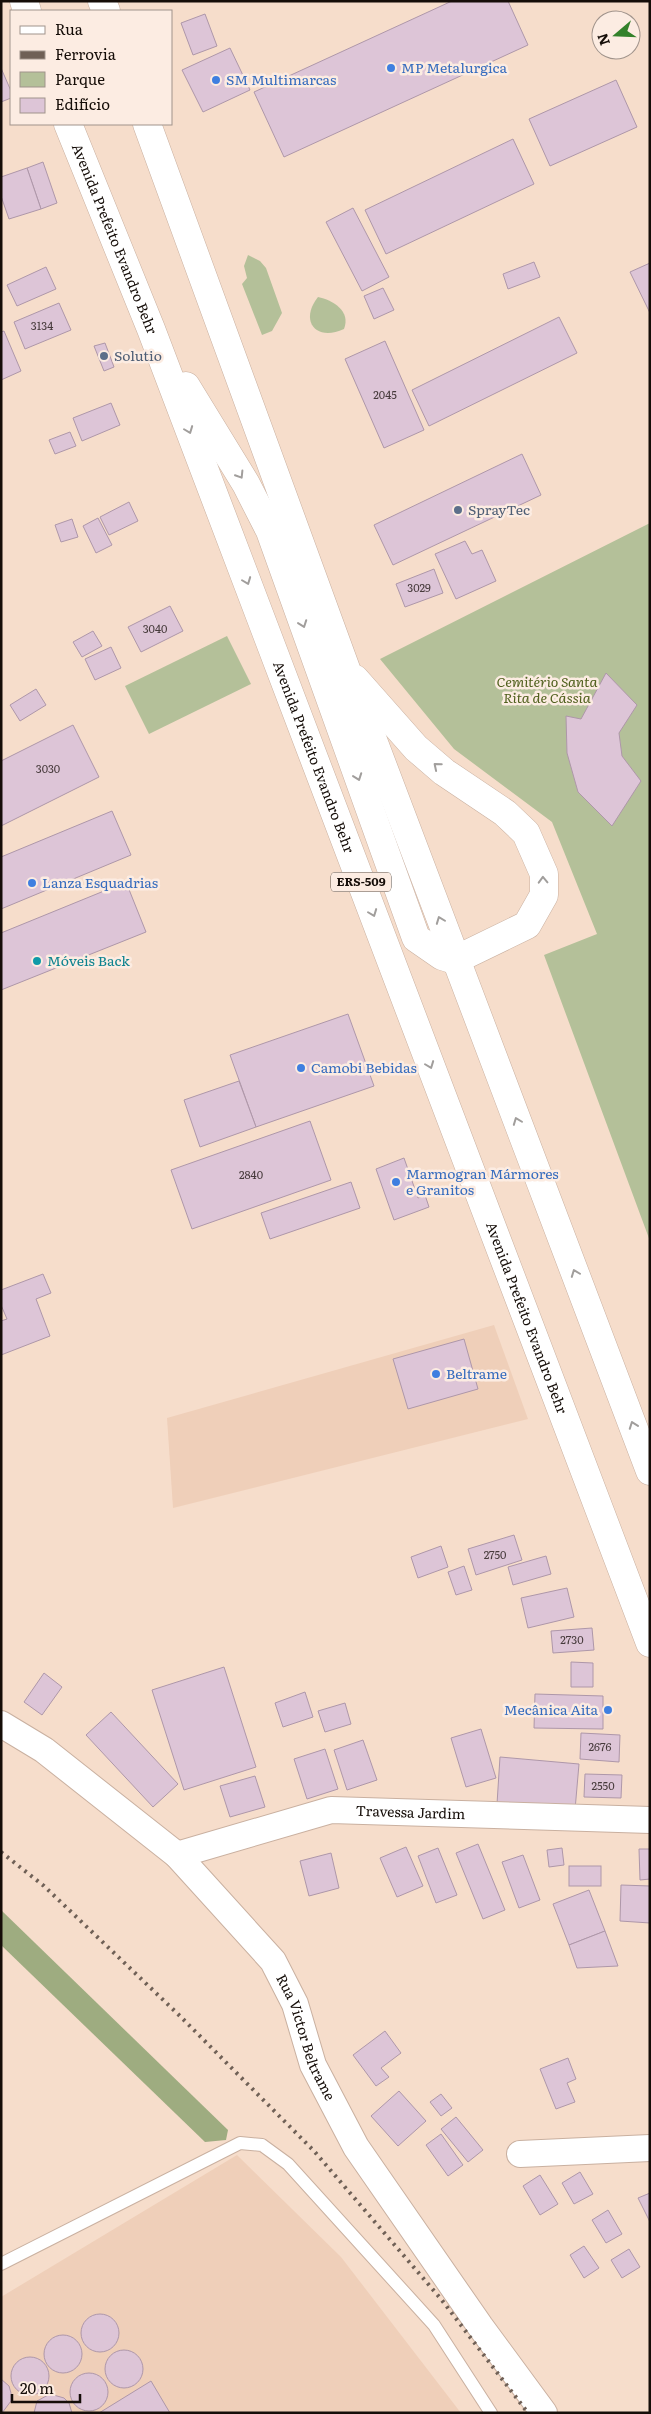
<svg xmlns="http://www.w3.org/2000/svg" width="651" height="2414" font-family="Literata,serif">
  <rect width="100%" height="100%" fill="#f6ddcb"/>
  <g fill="#efcfb9">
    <path d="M494,1325L528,1419L173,1508L167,1418Z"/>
    <path d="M237,2155L341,2257L461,2413H1V2297Z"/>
  </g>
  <g fill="#b4c099">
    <path d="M248,255L260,261L266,268L282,313L272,331L262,335L242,284L247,278L244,266Z"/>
    <path d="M318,297C333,300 351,311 344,329C316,342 299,321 318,297Z"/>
    <path d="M650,523V1241L544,955L597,934L552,822L454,749L380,659Z"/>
    <path d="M227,636L251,684L149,734L125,686Z"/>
  </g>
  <path fill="#9eac80" d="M1,1910L228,2130L226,2140L205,2142L1,1945Z"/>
  <g fill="#ddc5d7" stroke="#ae97a9">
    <path d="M452,1H508L528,45L284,157L254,92Z"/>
    <path d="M205,14L217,46L193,55L181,23Z"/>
    <path d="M230,48L250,90L203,112L182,70Z"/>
    <path d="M1,68L11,91V98L1,102Z"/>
    <path d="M616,80L637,127L550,166L529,119Z"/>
    <path d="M513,139L534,184L386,254L365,210Z"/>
    <path d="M43,162L57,203L41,209L27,168Z"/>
    <path d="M27,168L41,209L9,219L1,196V177Z"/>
    <path d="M353,208L389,277L362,291L326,222Z"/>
    <path d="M534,262L540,277L508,289L503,274Z"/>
    <path d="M650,263V313L630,272Z"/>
    <path d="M46,267L56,289L17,306L7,285Z"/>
    <path d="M383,288L394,310L374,319L364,296Z"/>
    <path d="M59,303L71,330L25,349L14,322Z"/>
    <path d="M559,317L577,353L429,426L412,390Z"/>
    <path d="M4,331L21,371L1,380V332Z"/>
    <path d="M385,341L424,430L384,448L345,359Z"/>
    <path d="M105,343L114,367L104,371L94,346Z"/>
    <path d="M111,403L120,425L82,441L73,418Z"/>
    <path d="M70,432L76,446L55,454L49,440Z"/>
    <path d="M522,454L541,495L393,565L374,525Z"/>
    <path d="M129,502L138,521L109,535L100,517Z"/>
    <path d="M98,518L112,545L96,553L83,526Z"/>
    <path d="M72,519L78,537L61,542L55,525Z"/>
    <path d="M465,541L472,554L482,550L496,581L456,599L435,554Z"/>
    <path d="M434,569L443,593L405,607L396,584Z"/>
    <path d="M170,606L183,631L141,652L128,627Z"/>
    <path d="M93,631L102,646L82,657L73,642Z"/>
    <path d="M111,647L121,668L95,680L85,659Z"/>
    <path d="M606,673L637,705L619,733L622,756L641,781L612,826L578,792L567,753L566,716L581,719Z"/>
    <path d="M36,689L46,705L20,721L10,705Z"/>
    <path d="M73,725L99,777L1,826V761Z"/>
    <path d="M112,811L131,855L1,909V857Z"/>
    <path d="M126,882L146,932L1,990V933Z"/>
    <path d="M348,1014L374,1086L256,1127L230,1055Z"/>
    <path d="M239,1081L256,1127L200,1147L184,1100Z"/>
    <path d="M310,1121L331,1180L192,1229L171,1170Z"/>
    <path d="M404,1158L418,1198L425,1195L429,1207L394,1220L376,1169Z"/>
    <path d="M351,1182L360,1208L270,1239L261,1213Z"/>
    <path d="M43,1274L51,1293L36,1299L50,1336L1,1355V1321L7,1319L1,1305V1290Z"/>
    <path d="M464,1339L478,1389L408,1409L393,1359Z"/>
    <path d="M514,1535L522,1560L476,1575L468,1549Z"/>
    <path d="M441,1546L448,1567L418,1578L411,1557Z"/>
    <path d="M546,1556L551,1574L513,1585L508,1567Z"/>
    <path d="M464,1566L472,1590L456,1595L448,1572Z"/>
    <path d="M567,1588L574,1617L528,1628L521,1598Z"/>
    <path d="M592,1628L594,1650L553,1653L551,1631Z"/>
    <path d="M571,1662L593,1663V1687H571Z"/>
    <path d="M224,1667L256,1767L184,1790L152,1690Z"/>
    <path d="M44,1673L62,1687L42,1715L24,1702Z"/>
    <path d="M305,1692L313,1717L283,1727L275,1703Z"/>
    <path d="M535,1694L603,1696V1729L534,1728Z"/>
    <path d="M345,1703L351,1724L325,1732L318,1711Z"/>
    <path d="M111,1712L178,1784L153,1807L86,1735Z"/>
    <path d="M481,1729L496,1778L466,1787L451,1738Z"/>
    <path d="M581,1733L620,1735L619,1762L580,1759Z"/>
    <path d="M363,1740L377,1780L347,1790L334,1750Z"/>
    <path d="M325,1749L338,1789L307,1799L294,1759Z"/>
    <path d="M500,1757L579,1764L575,1810L497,1804Z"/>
    <path d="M585,1774L622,1775L621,1798L584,1797Z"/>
    <path d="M255,1776L265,1807L230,1817L220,1786Z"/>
    <path d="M478,1844L505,1910L483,1919L456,1853Z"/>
    <path d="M406,1847L423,1886L397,1897L380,1858Z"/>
    <path d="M438,1848L457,1895L436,1903L418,1856Z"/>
    <path d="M562,1848L564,1865L549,1867L547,1850Z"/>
    <path d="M639,1849H650V1879L640,1880Z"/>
    <path d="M331,1853L339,1888L309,1896L300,1861Z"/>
    <path d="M523,1855L540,1900L519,1908L502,1862Z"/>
    <rect x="569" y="1866" width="32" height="20"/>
    <path d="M621,1885L650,1886V1923L620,1921Z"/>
    <path d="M589,1890L605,1931L569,1945L553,1904Z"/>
    <path d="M605,1931L618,1966L577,1968L569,1945Z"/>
    <path d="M385,2031L401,2053L381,2068L389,2077L376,2086L353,2055Z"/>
    <path d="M568,2058L576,2079L567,2083L575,2102L556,2109L540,2069Z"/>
    <path d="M399,2091L426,2121L398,2146L371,2116Z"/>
    <path d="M441,2094L452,2108L441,2116L430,2102Z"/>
    <path d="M456,2117L483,2150L468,2162L441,2129Z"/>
    <path d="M441,2134L463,2165L448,2176L426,2145Z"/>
    <path d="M580,2172L593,2194L574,2204L562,2183Z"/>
    <path d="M540,2175L558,2204L540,2215L523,2186Z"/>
    <path d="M650,2193V2222L638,2198Z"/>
    <path d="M608,2210L622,2234L606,2243L592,2220Z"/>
    <path d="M584,2246L599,2268L584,2278L570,2255Z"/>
    <path d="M629,2249L640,2267L622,2278L611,2260Z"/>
    <circle cx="100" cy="2333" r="19"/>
    <circle cx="63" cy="2354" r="19"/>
    <circle cx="124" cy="2369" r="19"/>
    <circle cx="30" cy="2376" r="19"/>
    <circle cx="89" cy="2392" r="19"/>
    <path d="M1,2379L9,2386L11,2393V2401L2,2413Z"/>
    <path d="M151,2381L170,2413H99Z"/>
    <path d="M50,2394L64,2398L69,2403L72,2413H34L37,2401Z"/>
  </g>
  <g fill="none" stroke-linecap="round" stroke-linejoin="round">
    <g stroke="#c9b0a0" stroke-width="14">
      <path id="service" d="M1,2264L240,2143L262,2145L288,2164L434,2325L491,2413"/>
    </g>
    <g stroke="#c9b0a0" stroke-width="28">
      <g id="minor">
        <path id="s1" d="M1,1724L44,1750L177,1855L273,1961L295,2004L313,2065L356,2147L480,2326L544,2413"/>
        <path id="s2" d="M177,1855L331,1810L650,1820"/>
        <path d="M520,2154L650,2148"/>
      </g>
    </g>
    <g stroke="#c9b0a0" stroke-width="29">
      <g id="trunk">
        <path d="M24,1L27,11"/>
        <path d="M102,1L106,11"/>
        <path id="s3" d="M68,124L151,329L650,1643"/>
        <path d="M147,124L346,669L650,1471"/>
        <path d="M186,386L246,484L270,531L416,938L442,956L455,960L527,925L544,895V874L526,833L505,813L444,772L416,748L355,679"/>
      </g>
    </g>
    <use href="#service" stroke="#fff" stroke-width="12"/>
    <use href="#minor" stroke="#fff" stroke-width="26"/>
    <use href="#trunk" stroke="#fff" stroke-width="28"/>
    <path stroke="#6f6056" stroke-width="4" stroke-dasharray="2.5 5" stroke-linecap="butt" d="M1,1852L44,1886L180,2016L314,2151L441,2299L528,2413"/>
  </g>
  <defs><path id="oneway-chevron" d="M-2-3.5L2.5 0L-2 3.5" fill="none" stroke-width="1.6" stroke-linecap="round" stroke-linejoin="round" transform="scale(1.25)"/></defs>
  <g stroke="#a19e9c">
    <use href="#oneway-chevron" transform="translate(189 430) rotate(69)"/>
    <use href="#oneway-chevron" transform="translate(240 475) rotate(58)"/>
    <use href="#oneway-chevron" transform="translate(247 581) rotate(69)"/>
    <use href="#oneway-chevron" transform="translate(303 624) rotate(70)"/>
    <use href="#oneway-chevron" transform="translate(437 766) rotate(-140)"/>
    <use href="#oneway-chevron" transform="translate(358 777) rotate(70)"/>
    <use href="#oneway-chevron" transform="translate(543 880) rotate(-92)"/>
    <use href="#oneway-chevron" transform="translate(373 913) rotate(69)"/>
    <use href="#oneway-chevron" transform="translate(440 920) rotate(-111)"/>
    <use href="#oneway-chevron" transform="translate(430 1065) rotate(69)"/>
    <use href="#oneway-chevron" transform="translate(517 1121) rotate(-111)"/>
    <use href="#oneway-chevron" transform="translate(575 1273) rotate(-111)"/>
    <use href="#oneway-chevron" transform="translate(633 1425) rotate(-110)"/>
  </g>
  <g fill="#3f7fe0" stroke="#fcece2" stroke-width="2">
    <circle cx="391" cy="68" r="5"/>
    <circle cx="216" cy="80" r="5"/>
    <circle cx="32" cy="883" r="5"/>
    <circle cx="301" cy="1068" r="5"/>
    <circle cx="396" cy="1182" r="5"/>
    <circle cx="436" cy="1374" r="5"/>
    <circle cx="608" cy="1710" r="5"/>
  </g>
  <g fill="#5c6f8a" stroke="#fcece2" stroke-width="2">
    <circle cx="104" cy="356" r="5"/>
    <circle cx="458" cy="510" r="5"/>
  </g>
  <circle fill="#0f9aa8" stroke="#fcece2" stroke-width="2" cx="37" cy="961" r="5"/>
  <g text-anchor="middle" stroke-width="5" stroke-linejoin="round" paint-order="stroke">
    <g font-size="11" fill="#473b3c">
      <text x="42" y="330">3134</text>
      <text x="385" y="399">2045</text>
      <text x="419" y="592">3029</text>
      <text x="155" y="633">3040</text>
      <text x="48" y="773">3030</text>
      <text x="251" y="1179">2840</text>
      <text x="495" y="1559">2750</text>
      <text x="572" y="1644">2730</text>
      <text x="600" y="1751">2676</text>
      <text x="603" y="1790">2550</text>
    </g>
    <rect fill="#fcece2" stroke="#5a5049" stroke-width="1" x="331" y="872.5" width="60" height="19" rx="4"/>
    <g font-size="12" font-weight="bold" fill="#150d08">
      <text x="361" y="886">ERS-509</text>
    </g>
    <g font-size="14" fill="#366cbe" stroke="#fcece2" text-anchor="start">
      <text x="401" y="73">MP Metalurgica</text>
      <text x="226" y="85">SM Multimarcas</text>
      <text x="42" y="888">Lanza Esquadrias</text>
      <text x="311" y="1073">Camobi Bebidas</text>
      <text x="406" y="1179">Marmogran Mármores<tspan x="406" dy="16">e Granitos</tspan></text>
      <text x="446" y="1379">Beltrame</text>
      <text x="598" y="1715" text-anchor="end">Mecânica Aita</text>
    </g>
    <g font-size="14" fill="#150d08" stroke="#fcece2">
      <text dy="5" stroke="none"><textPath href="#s3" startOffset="124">Avenida Prefeito Evandro Behr</textPath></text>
      <text dy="5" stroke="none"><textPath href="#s3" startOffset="679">Avenida Prefeito Evandro Behr</textPath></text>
      <text dy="5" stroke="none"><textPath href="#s3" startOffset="1279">Avenida Prefeito Evandro Behr</textPath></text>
      <text dy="5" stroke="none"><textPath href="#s2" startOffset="240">Travessa Jardim</textPath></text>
      <text dy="5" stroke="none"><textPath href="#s1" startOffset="446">Rua Victor Beltrame</textPath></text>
    </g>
    <g font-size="14" fill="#4e5e75" stroke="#fcece2" text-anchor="start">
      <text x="114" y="361">Solutio</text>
      <text x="468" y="515">SprayTec</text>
    </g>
    <g font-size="14" font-style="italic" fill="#4f5f1c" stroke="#fcece2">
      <text x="547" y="687">Cemitério Santa<tspan x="547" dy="16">Rita de Cássia</tspan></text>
    </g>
    <g font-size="14" fill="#0d838f" stroke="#fcece2" text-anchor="start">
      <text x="47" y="966">Móveis Back</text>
    </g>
  </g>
  <rect width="651" height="2414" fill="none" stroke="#150d08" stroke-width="5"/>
  <rect x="10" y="10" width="162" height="115" fill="#fcece2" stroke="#a0938b"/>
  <rect x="20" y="26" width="25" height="8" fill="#ffffff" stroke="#a0938b"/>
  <text x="55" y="35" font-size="15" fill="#150d08">Rua</text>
  <rect x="20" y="51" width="25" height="8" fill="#6f6056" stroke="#a0938b"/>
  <text x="55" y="60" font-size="15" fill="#150d08">Ferrovia</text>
  <rect x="20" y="72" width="25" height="15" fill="#b4c099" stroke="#a0938b"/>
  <text x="55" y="85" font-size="15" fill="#150d08">Parque</text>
  <rect x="20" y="98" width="25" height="15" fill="#ddc5d7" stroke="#a0938b"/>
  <text x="55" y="110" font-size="15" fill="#150d08">Edifício</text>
  <g transform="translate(616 35) rotate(251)"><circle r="24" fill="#fcece2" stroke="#a0938b"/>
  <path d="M0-4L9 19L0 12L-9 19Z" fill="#33812a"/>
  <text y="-8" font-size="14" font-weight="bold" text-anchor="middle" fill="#150d08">N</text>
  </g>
  <path d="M12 2394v8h68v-8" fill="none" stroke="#150d08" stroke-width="2.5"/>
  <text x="20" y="2394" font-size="15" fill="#150d08" stroke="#fcece2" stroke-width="4" paint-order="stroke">20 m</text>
</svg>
